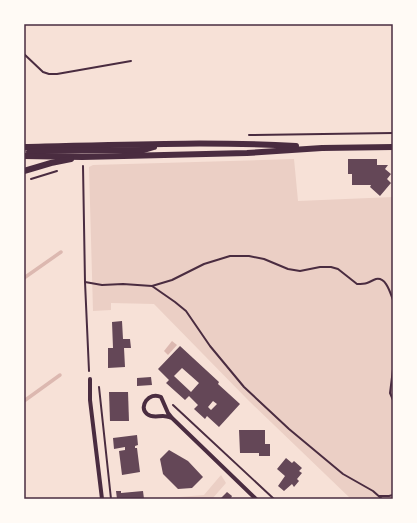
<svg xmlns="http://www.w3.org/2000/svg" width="417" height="523" font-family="Mulish,sans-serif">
  <rect width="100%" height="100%" fill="#f7e1d7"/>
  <g fill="#ebcfc5">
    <path d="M294,159L298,201L393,197V499H351L249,401L154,304L111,303V310L93,311L89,167L93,165Z"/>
    <path d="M221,475L226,483L212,499H155L204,495Z"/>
  </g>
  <path fill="#dcb8b0" d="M172,341L177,345L168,355L164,351Z"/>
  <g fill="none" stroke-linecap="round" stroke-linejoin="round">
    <g stroke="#dcb8b0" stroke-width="3.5">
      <path d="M24,278L61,252"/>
      <path d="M24,401L60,375"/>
    </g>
  </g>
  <g fill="#644757" fill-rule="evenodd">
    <path d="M348,159H377V165H388L385,169L391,174L387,179L391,183L380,196L370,187L371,185H352V174H348Z"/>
    <path d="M122,321L123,339H130L131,348H124L125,367L108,368V348H113L112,322Z"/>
    <path d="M180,346L219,382L218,384L240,404L219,427L207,416L205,419L194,409L198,405L189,396L185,400L166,383L169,380L158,369ZM182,368L199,383L191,392L174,376ZM213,401L217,404L211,410L208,407Z"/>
    <path d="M151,377L152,385L137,386V378Z"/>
    <path d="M109,392H128L129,421H110Z"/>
    <path d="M239,430H265V444H270V456H259V453H240Z"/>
    <path d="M137,435L138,445L135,446V448H137L140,472L122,475L119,451L125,450V447L114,449L113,438Z"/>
    <path d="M169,450L188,461L203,477L192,488L178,489L163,474L160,459Z"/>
    <path d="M286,458L292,463L294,461L302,468L299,471L302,473L297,479L299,481L294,487L292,484L284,491L278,486L285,476L277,469Z"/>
    <path d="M116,491H121V493L143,491L144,499H117Z"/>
    <path d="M227,492L232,496L231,498L232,499H220Z"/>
  </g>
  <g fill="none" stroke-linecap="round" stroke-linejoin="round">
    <g stroke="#4a2c40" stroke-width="2">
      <path d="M24,54L43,72L49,74H57L131,61"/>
      <path d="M249,135L393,133"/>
      <path d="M83,166L85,282L89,371"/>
      <path d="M31,179L57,171"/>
      <path d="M85,282L102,285L123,284L152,286L175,302L186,311L210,346L244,387L289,429L343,474L373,491L382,499"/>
      <path d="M152,286L172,280L204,264L230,256H249L264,259L288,269L300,271L320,267H331L338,269L357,284C361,284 364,284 367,283C370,282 373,280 376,279C386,277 390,292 393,300"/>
      <path d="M393,369L390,393L393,400"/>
      <path d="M99,387L111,499"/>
      <path d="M173,405L274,499"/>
      <path d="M379,496H389L393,495"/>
    </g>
    <g stroke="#4a2c40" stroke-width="4">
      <path d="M90,379V400L102,499"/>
      <path d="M172,418C169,417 166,416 163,416C157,416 152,418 147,414C138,407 149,391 161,397L168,413L172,418L256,499"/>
    </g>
    <g stroke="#4a2c40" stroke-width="6">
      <path d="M24,147C115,145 206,141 296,146"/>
      <path d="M29,152L42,151L144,150L154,147"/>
      <path d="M24,156L82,157L247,153L322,148L393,147"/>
      <path d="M24,171L51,163L71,159"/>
    </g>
  </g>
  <rect width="417" height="523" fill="none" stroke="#fffaf5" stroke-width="50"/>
  <rect x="25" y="25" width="367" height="473" fill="none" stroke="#4a2c40" stroke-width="1.5"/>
</svg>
